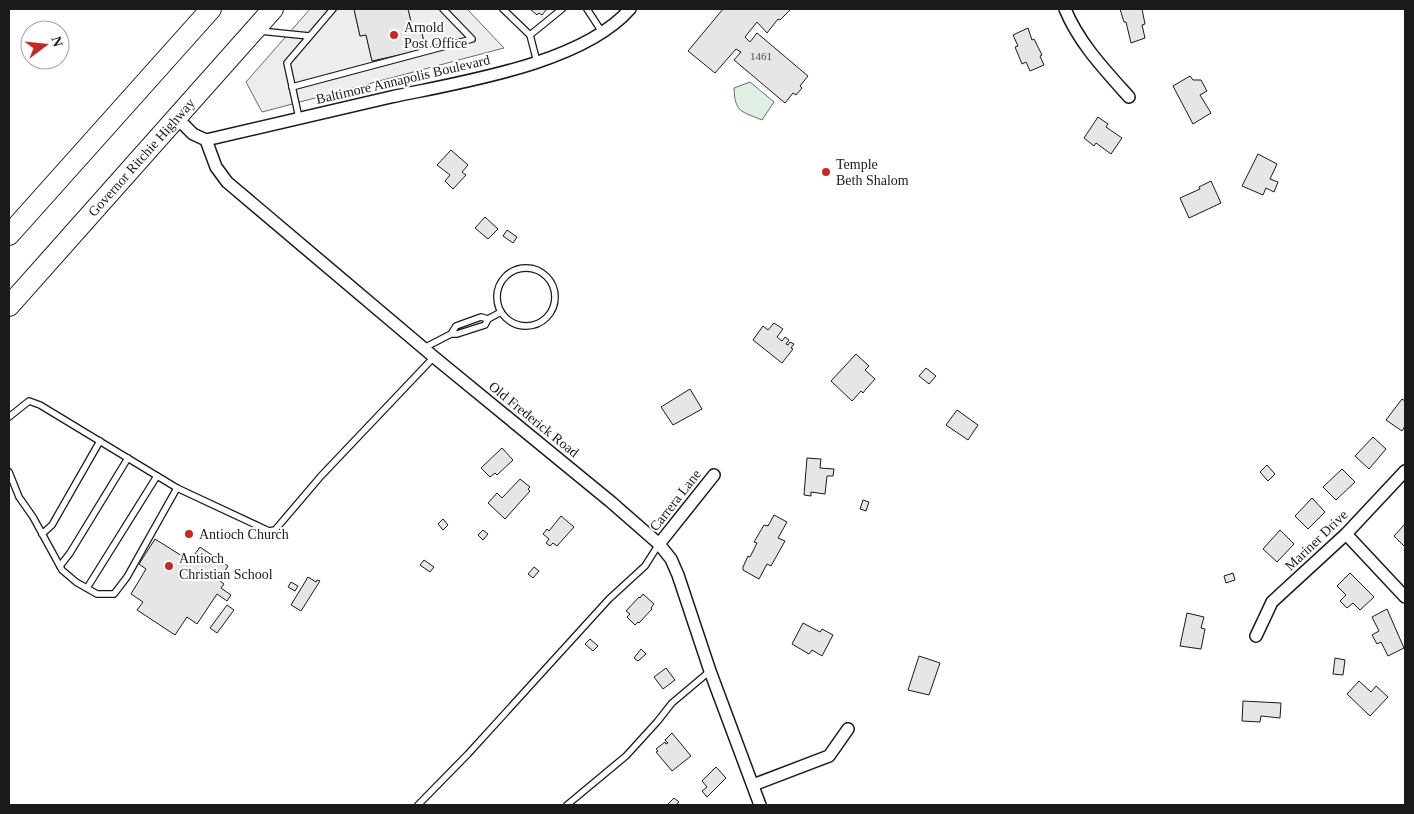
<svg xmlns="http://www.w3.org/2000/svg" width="1414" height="814" font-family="'Times New Roman',serif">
  <rect width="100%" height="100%" fill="#fff"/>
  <path fill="#e0efe3" stroke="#6a6a6a" d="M750,82L774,102L762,120C741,111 735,113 734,88Z"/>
  <path fill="#ededed" stroke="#6a6a6a" d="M310,9H354L360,36L366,35L372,61L417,51V49L425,47L420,25L412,26L408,9H467L504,48L262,112L246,82Z"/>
  <g fill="#e6e6e6" stroke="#1a1a1a">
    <path d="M354,9H408L412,26L420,24L425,47L417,49V51L372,61L366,35L360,36Z"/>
    <path d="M530,9H547L542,15L539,13L537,15Z"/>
    <path d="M723,9H791L780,20L778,19L767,33L757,22L745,37L750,42L757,33L808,76L800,86L802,88L796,95L793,93L785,103L734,60L741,52L736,49L715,73L688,51Z"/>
    <path d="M1120,9H1142L1145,24L1142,25L1145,38L1131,43L1126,22H1124Z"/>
    <path d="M1028,28L1032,40L1034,39L1042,55L1040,56L1044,65L1030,71L1026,62L1022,64L1015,47L1018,46L1013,35Z"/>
    <path d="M1190,76L1193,80H1201L1207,91L1200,95L1211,113L1193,124L1173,86Z"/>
    <path d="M1098,117L1108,124L1106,127L1122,138L1111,154L1096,143L1094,146L1084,138Z"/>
    <path d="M451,150L468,165L462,172L466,175L453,189L445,181L450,175L437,165Z"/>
    <path d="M1258,154L1277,164L1270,179L1278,182L1274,192L1266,188L1263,195L1242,186Z"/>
    <path d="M1211,181L1221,203L1189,218L1180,198L1200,189L1199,187Z"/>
    <path d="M485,217L498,229L488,239L475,228Z"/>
    <path d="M507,230L517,237L513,243L503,236Z"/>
    <path d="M774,323L783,329L777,337L782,341L785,337L789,340L786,344L788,345L790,342L794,344L791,348L793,349L782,363L753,340L763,326L768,330Z"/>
    <path d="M856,354L869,366L865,370L875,379L866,389L863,393L861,391L852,401L831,381Z"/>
    <path d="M926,368L936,376L929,384L919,376Z"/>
    <path d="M690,389L702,409L673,425L661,407Z"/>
    <path d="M1402,399L1405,401V426L1402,431L1386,420Z"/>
    <path d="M957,410L978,425L968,440L946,425Z"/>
    <path d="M1373,437L1386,449L1369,469L1355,456Z"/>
    <path d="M502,448L513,460L497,475L495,473L490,477L481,468Z"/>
    <path d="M807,458L821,459L820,468L834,469L833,476H827L825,494L811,492V496L804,495Z"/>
    <path d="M1267,465L1275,474L1268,481L1260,472Z"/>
    <path d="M1342,469L1355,482L1336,500L1323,487Z"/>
    <path d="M520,479L530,487L528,489L530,491L505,519L488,503L497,493L502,498Z"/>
    <path d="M1312,498L1325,512L1308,529L1295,516Z"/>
    <path d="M863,500L869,502L866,511L860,509Z"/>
    <path d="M774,515L787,522L778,538L785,541L771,566L767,564L759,579L743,570V567L748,556L750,557L757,543L754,542L764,525L768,526Z"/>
    <path d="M561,516L574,527L557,546L553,543L550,546L546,543L549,539L543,534L547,529L549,531Z"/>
    <path d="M443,519L448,525L443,530L438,524Z"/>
    <path d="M1405,524V547L1394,536Z"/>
    <path d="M483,530L488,534L483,540L478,535Z"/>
    <path d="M1280,530L1294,544L1277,562L1263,549Z"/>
    <path d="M155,539L190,561L200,547L228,566L219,580L224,584L221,588L231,595L227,601L217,594L197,624L187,617L175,635L137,610L143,602L131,594L146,569L139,564Z"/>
    <path d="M424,560L434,567L430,572L420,565Z"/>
    <path d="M534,567L539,571L533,578L528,574Z"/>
    <path d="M1233,573L1235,580L1226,583L1224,576Z"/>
    <path d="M1350,573L1374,597L1360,610L1353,603L1347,608L1340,601L1346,595L1337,586Z"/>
    <path d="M308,577L316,582L317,580L320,581L301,611L291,605Z"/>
    <path d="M291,582L298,586L295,591L288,587Z"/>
    <path d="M643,594L654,604L651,608L652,609L639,623L638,622L635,625L627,617L630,614L626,611L639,597L640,598Z"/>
    <path d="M227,605L234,610L217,633L210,628Z"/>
    <path d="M1387,609L1404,648L1388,656L1381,642L1377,644L1372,635L1379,631L1372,617Z"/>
    <path d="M1187,613L1204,617L1201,628L1205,629L1201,649L1180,646Z"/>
    <path d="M803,623L820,632L822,629L833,635L822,656L812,650L809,654L792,644Z"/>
    <path d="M590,639L598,646L593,651L585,644Z"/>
    <path d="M641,649L646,654L638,661L634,658Z"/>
    <path d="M919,656L940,663L929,695L908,690Z"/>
    <path d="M1335,658L1345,660L1343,675L1333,674Z"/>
    <path d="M666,668L675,680L663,689L654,677Z"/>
    <path d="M1359,681L1371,692L1376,686L1388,697L1370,716L1347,694Z"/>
    <path d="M1243,701L1281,703L1280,718L1261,716L1260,722L1242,721Z"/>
    <path d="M672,733L691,756L672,771L656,752L658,751L656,749L665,742L666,744L668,743L665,740Z"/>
    <path d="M716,767L726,778L707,797L702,791L707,787L702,781Z"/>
    <path d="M674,798L679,802L676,805H670L668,804Z"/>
  </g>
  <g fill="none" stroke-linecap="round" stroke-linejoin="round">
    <g stroke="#1a1a1a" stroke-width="8">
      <g id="service">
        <path d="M503,9L530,35L562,9"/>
        <path d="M587,9L602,32"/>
        <path d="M260,31L309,36"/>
        <path d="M530,35L537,62"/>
        <path d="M292,87L472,39L443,9"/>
        <path d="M299,118L287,63L333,9"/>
        <circle cx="526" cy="297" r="29"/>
        <path d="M488,319L501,312"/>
        <path d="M424,348L451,334H457L485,325L488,319L481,317L456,326L451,334"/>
        <path d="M9,417L29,401L40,405L177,488L127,577L114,594H97L76,582L62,570L33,517L19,497L9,472"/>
        <path d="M177,488L269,531L275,530L321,476L434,357"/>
        <path d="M42,534L52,525L100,441"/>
        <path d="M60,566L70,553L128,458"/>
        <path d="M87,588L157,476"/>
        <path d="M418,805L468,754L609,599L645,566L659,544"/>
        <path d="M567,805L626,756L657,722L672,703L710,671"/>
      </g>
    </g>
    <g stroke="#1a1a1a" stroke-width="14">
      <g id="minor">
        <path d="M1065,9C1079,43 1104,69 1129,97"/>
        <path d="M177,118L193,134L206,140C267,126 329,112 391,97C461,82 582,64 630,9"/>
        <path d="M206,140L216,167L227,182L434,357L611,502L659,544L671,559L678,575L710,671L760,805"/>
        <path d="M1346,534L1405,597"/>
        <path d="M659,544L714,475"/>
        <path d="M1256,636L1272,602L1346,534L1405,471"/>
        <path d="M753,785L829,756L848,729"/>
      </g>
    </g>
    <g stroke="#1a1a1a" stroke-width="22">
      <g id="trunk">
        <path d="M9,235L211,9"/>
        <path id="s1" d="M9,306L273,9"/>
      </g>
    </g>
    <use href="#service" stroke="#fff" stroke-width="5.5"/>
    <use href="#minor" stroke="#fff" stroke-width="11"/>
    <use href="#trunk" stroke="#fff" stroke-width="20"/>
  </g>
  <g fill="#c62828" stroke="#fff" stroke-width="2">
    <circle cx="394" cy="35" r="5"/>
    <circle cx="826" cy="172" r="5"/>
    <circle cx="189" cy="534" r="5"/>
    <circle cx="169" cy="566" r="5"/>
  </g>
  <g text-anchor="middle" stroke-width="4" stroke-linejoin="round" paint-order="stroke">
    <g font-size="11" fill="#4d4d4d">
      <text x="761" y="60">1461</text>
    </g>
    <g font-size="14" fill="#1a1a1a" stroke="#fff" text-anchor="start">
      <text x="404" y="32">Arnold<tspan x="404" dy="16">Post Office</tspan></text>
      <text x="836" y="169">Temple<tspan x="836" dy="16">Beth Shalom</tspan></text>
      <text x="199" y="539">Antioch Church</text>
      <text x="179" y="563">Antioch<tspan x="179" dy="16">Christian School</tspan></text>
    </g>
    <g font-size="14" fill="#1a1a1a" stroke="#fff">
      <text transform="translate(403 79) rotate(-13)" y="5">Baltimore Annapolis Boulevard</text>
      <text dy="5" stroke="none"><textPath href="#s1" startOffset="199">Governor Ritchie Highway</textPath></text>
      <text transform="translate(534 419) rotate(39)" y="5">Old Frederick Road</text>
      <text transform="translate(675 500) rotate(-52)" y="5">Carrera Lane</text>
      <text transform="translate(1316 540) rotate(-44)" y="5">Mariner Drive</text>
    </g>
  </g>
  <rect width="1414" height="814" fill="none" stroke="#1a1a1a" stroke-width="20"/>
  <g transform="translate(45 45) rotate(74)"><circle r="24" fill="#ffffff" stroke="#a3a3a3"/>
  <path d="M0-4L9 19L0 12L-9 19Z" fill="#c62828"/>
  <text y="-8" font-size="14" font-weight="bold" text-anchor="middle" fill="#1a1a1a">N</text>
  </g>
</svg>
